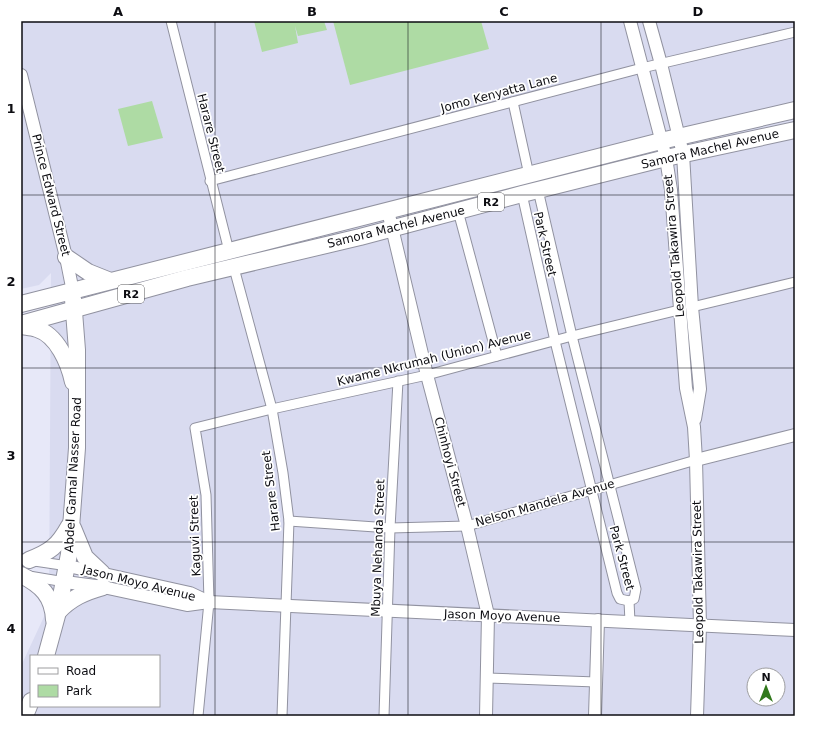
<svg xmlns="http://www.w3.org/2000/svg" width="816" height="737" font-family="'DejaVu Sans',sans-serif">
  <rect width="100%" height="100%" fill="#e7e8f8"/>
  <path fill="#d9dbf0" fill-rule="evenodd" d="M21,21H795V716H21V666L49,606L51,273L39,285L21,289ZM31,656H159V706H31ZM754,675H778V699H754Z"/>
  <g fill="#aedba4">
    <path d="M254,21H324L327,30L298,36L295,26L298,43L262,52Z"/>
    <path d="M333,21H481L489,49L350,85Z"/>
    <path d="M152,101L163,138L128,146L118,109Z"/>
  </g>
  <g fill="none" stroke-linecap="round" stroke-linejoin="round">
    <g stroke="#9192a0" stroke-width="11">
      <g id="street">
        <path d="M171,21L229,251"/>
        <path d="M513,102L529,175"/>
        <path d="M210,181L642,68L795,32"/>
        <path d="M522,194L555,341L617,593L620,599L629,601L634,599L636,589L572,336L538,190"/>
        <path d="M458,211L497,356"/>
        <path d="M234,268L272,409L283,473L289,521L282,716"/>
        <path d="M692,307L795,282"/>
        <path d="M289,521L390,528L467,526L696,460"/>
        <path d="M21,559L68,566"/>
        <path d="M29,576L65,582"/>
        <path d="M629,601L630,622"/>
        <path d="M487,678L596,682"/>
        <path d="M198,716L209,602L206,495L195,428L272,409L427,375L572,336L679,310"/>
        <path d="M384,716L390,528L398,381"/>
      </g>
    </g>
    <g stroke="#9192a0" stroke-width="14">
      <g id="secondary">
        <path d="M630,21L666,158L671,190L686,388L694,427L696,460L700,626L697,716"/>
        <path d="M649,21L661,64L683,154L692,307L700,389L695,419"/>
        <path d="M21,75L66,257L73,292"/>
        <path d="M388,211L427,375L467,526L488,615L486,716"/>
        <path d="M696,460L795,435"/>
        <path d="M68,566L190,593L209,602"/>
        <path d="M65,582L103,587L187,605L209,602L795,630"/>
        <path d="M595,716L598,620"/>
      </g>
    </g>
    <g stroke="#9192a0" stroke-width="18">
      <g id="highway">
        <path d="M66,257L88,272L108,280"/>
        <path d="M21,304L661,141L795,110"/>
        <path d="M21,324L187,278L360,237L522,194L666,158L795,130"/>
        <path d="M21,326C26,327 32,327 37,329C57,335 69,363 73,382"/>
        <path d="M73,528L85,557L102,573"/>
        <path d="M29,560C50,552 58,546 69,526"/>
        <path d="M21,575C41,585 53,596 54,620"/>
        <path d="M58,612C71,598 85,592 103,587"/>
        <path d="M46,656L58,612L69,554L77,448V350L73,299"/>
        <path d="M25,716L31,701"/>
      </g>
    </g>
    <use href="#street" stroke="#fff" stroke-width="9"/>
    <use href="#secondary" stroke="#fff" stroke-width="12"/>
    <use href="#highway" stroke="#fff" stroke-width="16"/>
  </g>
  <path fill="none" stroke="#0d0d12" stroke-width="1" stroke-opacity="0.55" d="M215,21V716M408,21V716M601,21V716M21,195H795M21,368H795M21,542H795"/>
  <g text-anchor="middle" stroke-width="3.5" stroke-linejoin="round" paint-order="stroke">
    <g fill="#fff" stroke="#565659" stroke-width="1">
      <rect x="478" y="193" width="26" height="18" rx="3"/>
      <rect x="118" y="285" width="26" height="18" rx="3"/>
    </g>
    <g font-size="11" font-weight="bold" fill="#0d0d12">
      <text x="491" y="206">R2</text>
      <text x="131" y="298">R2</text>
    </g>
    <g font-size="12" fill="#0d0d12" stroke="#fff">
      <text transform="translate(499 93) rotate(-15)" y="4">Jomo Kenyatta Lane</text>
      <text transform="translate(211 133) rotate(76)" y="4">Harare Street</text>
      <text transform="translate(710 149) rotate(-13)" y="4">Samora Machel Avenue</text>
      <text transform="translate(51 195) rotate(76)" y="4">Prince Edward Street</text>
      <text transform="translate(396 227) rotate(-14)" y="4">Samora Machel Avenue</text>
      <text transform="translate(545 244) rotate(77)" y="4">Park Street</text>
      <text transform="translate(674 246) rotate(-95)" y="4">Leopold Takawira Street</text>
      <text transform="translate(434 358) rotate(-14)" y="4">Kwame Nkrumah (Union) Avenue</text>
      <text transform="translate(450 462) rotate(75)" y="4">Chinhoyi Street</text>
      <text transform="translate(73 475) rotate(-87)" y="4">Abdel Gamal Nasser Road</text>
      <text transform="translate(271 491) rotate(-97)" y="4">Harare Street</text>
      <text transform="translate(545 503) rotate(-16)" y="4">Nelson Mandela Avenue</text>
      <text transform="translate(195 536) rotate(-92)" y="4">Kaguvi Street</text>
      <text transform="translate(378 548) rotate(-88)" y="4">Mbuya Nehanda Street</text>
      <text transform="translate(622 558) rotate(75)" y="4">Park Street</text>
      <text transform="translate(698 572) rotate(-91)" y="4">Leopold Takawira Street</text>
      <text transform="translate(139 583) rotate(14)" y="4">Jason Moyo Avenue</text>
      <text transform="translate(502 616) rotate(2)" y="4">Jason Moyo Avenue</text>
    </g>
  </g>
  <rect width="816" height="737" fill="none" stroke="#ffffff" stroke-width="44"/>
  <rect x="30" y="655" width="130" height="52" fill="#ffffff" stroke="#9e9ea0"/>
  <rect x="38" y="668" width="20" height="6" fill="#ffffff" stroke="#9e9ea0"/>
  <text x="66" y="675" font-size="12" fill="#0d0d12">Road</text>
  <rect x="38" y="685" width="20" height="12" fill="#aedba4" stroke="#9e9ea0"/>
  <text x="66" y="695" font-size="12" fill="#0d0d12">Park</text>
  <g transform="translate(766 687)"><circle r="19" fill="#ffffff" stroke="#9e9ea0"/>
  <path d="M0-3L7 15L0 10L-7 15Z" fill="#31781c"/>
  <text y="-6" font-size="11" font-weight="bold" text-anchor="middle" fill="#0d0d12">N</text>
  </g>
  <rect x="22" y="22" width="772" height="693" fill="none" stroke="#0d0d12" stroke-width="1.5"/>
  <g font-size="13" text-anchor="middle" font-weight="bold" fill="#0d0d12">
    <text x="118" y="16">A</text>
    <text x="312" y="16">B</text>
    <text x="504" y="16">C</text>
    <text x="698" y="16">D</text>
    <text x="11" y="113">1</text>
    <text x="11" y="286">2</text>
    <text x="11" y="460">3</text>
    <text x="11" y="633">4</text>
  </g>
</svg>
